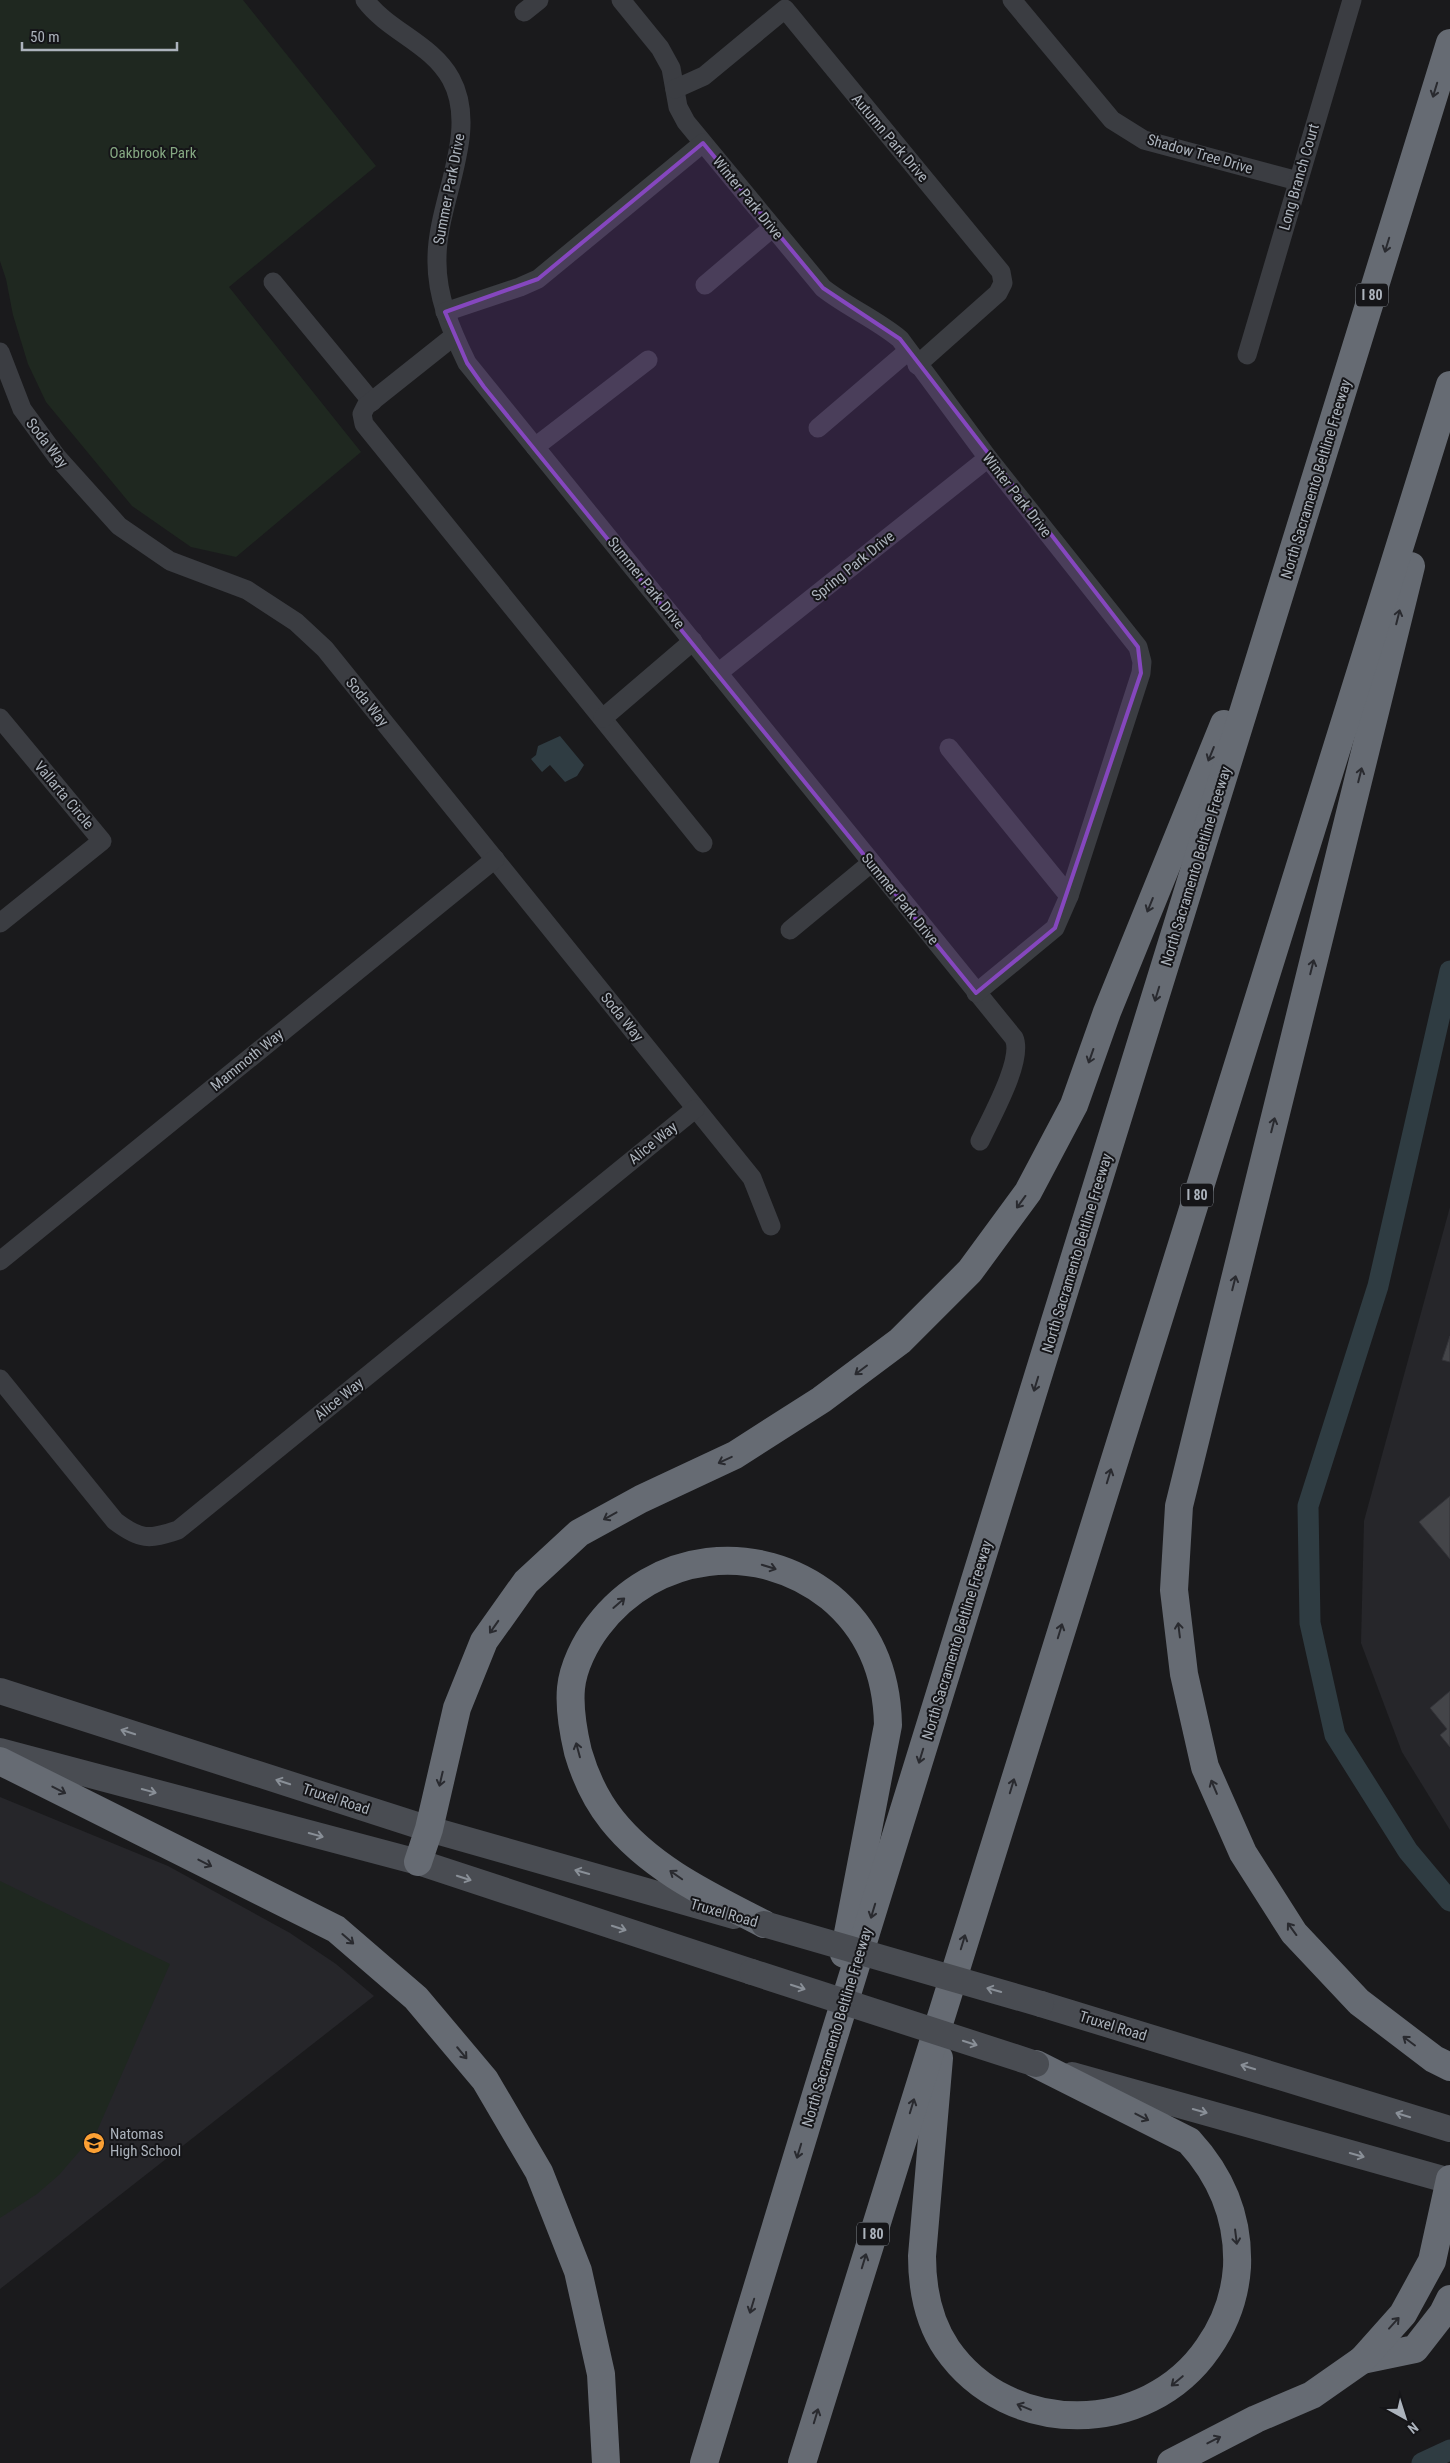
<svg xmlns="http://www.w3.org/2000/svg" width="1450" height="2463" font-family="'Roboto Condensed',sans-serif">
  <rect width="100%" height="100%" fill="#1a1a1c"/>
  <g fill="#26262a">
    <path d="M1450,1207V1830L1402,1752L1361,1643L1364,1521Z"/>
    <path d="M0,1797L168,1866L290,1933L336,1964L374,1996L0,2289Z"/>
  </g>
  <g fill="#1f2820">
    <path d="M0,0H243L376,166L229,287L361,452L236,557L191,547L132,506L46,402L28,364L13,315L6,279L0,261Z"/>
    <path d="M0,1881L170,1964L97,2131L59,2175L37,2194L0,2218Z"/>
  </g>
  <path fill="#2f3c42" d="M560,736L584,765L577,776L565,782L550,765L542,772L531,759L536,755L538,746Z"/>
  <g fill="none" stroke-linecap="round" stroke-linejoin="round">
    <g stroke="#2f3c42" stroke-width="21">
      <path d="M1450,971L1378,1286L1308,1506L1310,1623L1335,1735L1408,1851L1450,1901"/>
      <path d="M1422,2463L1450,2450"/>
    </g>
  </g>
  <g fill="#444549" stroke="#343439">
    <path d="M1450,1336V1362L1442,1360Z"/>
    <path d="M1450,1496V1559L1419,1522Z"/>
    <path d="M1450,1691V1747L1440,1735L1447,1729L1430,1708Z"/>
  </g>
  <g fill="none" stroke-linecap="round" stroke-linejoin="round">
    <g stroke="#3b3d42" stroke-width="19">
      <path d="M365,0C389,32 431,43 451,79C480,132 437,201 437,258C436,296 451,330 467,363L1014,1038C1024,1060 990,1119 980,1141"/>
      <path d="M621,0L660,48L671,68L678,107L686,122L823,288C847,307 876,319 900,339L988,458L1138,647L1142,662L1141,673L1069,896L949,748"/>
      <path d="M1012,0L1112,120L1144,140L1298,181"/>
      <path d="M524,12L539,0"/>
      <path d="M675,89L704,76L785,9L1001,272L1003,283L998,293L917,365"/>
      <path d="M273,282L372,402"/>
      <path d="M705,285L772,228"/>
      <path d="M445,312L520,287L538,279L703,143"/>
      <path d="M454,336L366,406L362,414L364,424L703,843"/>
      <path d="M0,352L22,409L57,457L119,526L170,561L247,590L296,622L325,649L752,1178L771,1226"/>
      <path d="M1247,355L1352,0"/>
      <path d="M818,428L908,351"/>
      <path d="M535,447L648,360"/>
      <path d="M718,673L988,458"/>
      <path d="M0,718L102,841L0,923"/>
      <path d="M603,718L693,641"/>
      <path d="M790,930L871,863"/>
      <path d="M976,993L1055,928L1069,896"/>
      <path d="M0,1261L495,859"/>
      <path d="M0,1379L115,1521C140,1540 149,1540 178,1530L695,1109"/>
    </g>
    <g stroke="#494c52" stroke-width="26">
      <path d="M0,1691L429,1829L734,1916"/>
      <path d="M0,1751L418,1862L752,1972"/>
      <path d="M1041,2004L1450,2129"/>
      <path d="M1072,2075L1450,2181"/>
    </g>
    <g stroke="#666b73" stroke-width="28">
      <path d="M1411,566L1179,1506L1174,1590L1184,1674L1205,1767L1243,1853L1294,1933L1359,2002L1434,2059L1450,2067"/>
      <path d="M0,1761L336,1929L416,1998L485,2080L539,2172L578,2271L601,2374L606,2463"/>
      <path d="M418,1862L429,1829L457,1708L484,1641L526,1582L579,1533L641,1499L735,1455L821,1400L900,1341L970,1271L1028,1192L1074,1105L1107,1012L1224,724"/>
      <path d="M764,1924C710,1896 651,1869 612,1820C596,1800 585,1776 578,1752C573,1731 569,1710 571,1688C573,1667 585,1643 598,1626C654,1552 757,1539 830,1597C870,1630 887,1674 888,1725L844,1954"/>
      <path d="M939,2058L922,2256C922,2288 928,2321 947,2349C1009,2438 1147,2437 1208,2348C1225,2324 1235,2297 1237,2267C1239,2218 1222,2177 1189,2141L1036,2064"/>
      <path d="M1362,2360L1415,2349L1443,2313L1450,2299"/>
      <path d="M704,2463L818,2088L1450,43"/>
      <path d="M802,2463L1450,385"/>
      <path d="M1171,2463L1256,2419L1312,2395L1362,2360L1403,2314L1432,2261L1450,2179"/>
    </g>
    <g stroke="#494c52" stroke-width="26">
      <path d="M764,1924L1041,2004"/>
      <path d="M752,1972L1036,2064"/>
    </g>
  </g>
  <defs><path id="oneway-shaft" d="M-6 0H5M1.5-3L5.5 0L1.5 3" fill="none" stroke-width="1.6" stroke-linecap="round" stroke-linejoin="round" transform="scale(1.25)"/></defs>
  <g stroke="#292a2f">
    <use href="#oneway-shaft" transform="translate(1435 90) rotate(107)"/>
    <use href="#oneway-shaft" transform="translate(1387 245) rotate(107)"/>
    <use href="#oneway-shaft" transform="translate(1398 617) rotate(-76)"/>
    <use href="#oneway-shaft" transform="translate(1211 754) rotate(112)"/>
    <use href="#oneway-shaft" transform="translate(1360 775) rotate(-76)"/>
    <use href="#oneway-shaft" transform="translate(1150 905) rotate(112)"/>
    <use href="#oneway-shaft" transform="translate(1312 967) rotate(-76)"/>
    <use href="#oneway-shaft" transform="translate(1157 994) rotate(107)"/>
    <use href="#oneway-shaft" transform="translate(1091 1056) rotate(109)"/>
    <use href="#oneway-shaft" transform="translate(1273 1125) rotate(-76)"/>
    <use href="#oneway-shaft" transform="translate(1021 1202) rotate(126)"/>
    <use href="#oneway-shaft" transform="translate(1234 1283) rotate(-76)"/>
    <use href="#oneway-shaft" transform="translate(861 1370) rotate(143)"/>
    <use href="#oneway-shaft" transform="translate(1036 1384) rotate(107)"/>
    <use href="#oneway-shaft" transform="translate(725 1460) rotate(155)"/>
    <use href="#oneway-shaft" transform="translate(1109 1476) rotate(-73)"/>
    <use href="#oneway-shaft" transform="translate(610 1516) rotate(151)"/>
    <use href="#oneway-shaft" transform="translate(769 1567) rotate(17)"/>
    <use href="#oneway-shaft" transform="translate(619 1603) rotate(-41)"/>
    <use href="#oneway-shaft" transform="translate(494 1627) rotate(125)"/>
    <use href="#oneway-shaft" transform="translate(1179 1630) rotate(-97)"/>
    <use href="#oneway-shaft" transform="translate(1060 1631) rotate(-73)"/>
    <use href="#oneway-shaft" transform="translate(578 1750) rotate(-105)"/>
    <use href="#oneway-shaft" transform="translate(921 1756) rotate(107)"/>
    <use href="#oneway-shaft" transform="translate(441 1779) rotate(103)"/>
    <use href="#oneway-shaft" transform="translate(1012 1786) rotate(-73)"/>
    <use href="#oneway-shaft" transform="translate(1214 1787) rotate(-113)"/>
    <use href="#oneway-shaft" transform="translate(59 1790) rotate(27)"/>
    <use href="#oneway-shaft" transform="translate(205 1863) rotate(27)"/>
    <use href="#oneway-shaft" transform="translate(676 1875) rotate(-145)"/>
    <use href="#oneway-shaft" transform="translate(873 1911) rotate(107)"/>
    <use href="#oneway-shaft" transform="translate(1292 1929) rotate(-126)"/>
    <use href="#oneway-shaft" transform="translate(348 1939) rotate(41)"/>
    <use href="#oneway-shaft" transform="translate(963 1942) rotate(-73)"/>
    <use href="#oneway-shaft" transform="translate(1409 2041) rotate(-143)"/>
    <use href="#oneway-shaft" transform="translate(462 2053) rotate(50)"/>
    <use href="#oneway-shaft" transform="translate(912 2106) rotate(-73)"/>
    <use href="#oneway-shaft" transform="translate(1142 2117) rotate(27)"/>
    <use href="#oneway-shaft" transform="translate(799 2151) rotate(107)"/>
    <use href="#oneway-shaft" transform="translate(1236 2237) rotate(83)"/>
    <use href="#oneway-shaft" transform="translate(864 2261) rotate(-73)"/>
    <use href="#oneway-shaft" transform="translate(752 2306) rotate(107)"/>
    <use href="#oneway-shaft" transform="translate(1394 2323) rotate(-48)"/>
    <use href="#oneway-shaft" transform="translate(1177 2381) rotate(140)"/>
    <use href="#oneway-shaft" transform="translate(1024 2407) rotate(-158)"/>
    <use href="#oneway-shaft" transform="translate(816 2416) rotate(-73)"/>
    <use href="#oneway-shaft" transform="translate(1214 2440) rotate(-27)"/>
  </g>
  <g stroke="#898f97">
    <use href="#oneway-shaft" transform="translate(128 1732) rotate(-162)"/>
    <use href="#oneway-shaft" transform="translate(283 1782) rotate(-162)"/>
    <use href="#oneway-shaft" transform="translate(149 1791) rotate(15)"/>
    <use href="#oneway-shaft" transform="translate(316 1835) rotate(15)"/>
    <use href="#oneway-shaft" transform="translate(582 1872) rotate(-164)"/>
    <use href="#oneway-shaft" transform="translate(464 1878) rotate(18)"/>
    <use href="#oneway-shaft" transform="translate(619 1928) rotate(18)"/>
    <use href="#oneway-shaft" transform="translate(798 1987) rotate(18)"/>
    <use href="#oneway-shaft" transform="translate(994 1990) rotate(-164)"/>
    <use href="#oneway-shaft" transform="translate(970 2043) rotate(18)"/>
    <use href="#oneway-shaft" transform="translate(1248 2067) rotate(-163)"/>
    <use href="#oneway-shaft" transform="translate(1200 2111) rotate(16)"/>
    <use href="#oneway-shaft" transform="translate(1403 2115) rotate(-163)"/>
    <use href="#oneway-shaft" transform="translate(1357 2155) rotate(16)"/>
  </g>
  <path fill="#8547be" fill-opacity="0.2" stroke="#8547be" stroke-width="4" stroke-linejoin="round" d="M703,143L823,288L900,339L1138,647L1141,673L1055,928L976,993L484,387L467,363L445,312L538,279Z"/>
  <defs>
    <g id="school-disc" transform="scale(1.125)"><circle r="9.5" fill="#fba034" stroke="#151518"/><path d="M0-5L7-2L0 1L-7-2ZM-4 1L0 2.5L4 1V4Q0 6-4 4Z" fill="#111"/></g>
  </defs>
  <g fill-rule="evenodd">
    <use href="#school-disc" x="94" y="2143"/>
  </g>
  <g text-anchor="middle" stroke-width="4" stroke-linejoin="round" paint-order="stroke">
    <g fill="#151518" stroke="#7f848b" stroke-width="1">
      <rect x="1356" y="283.5" width="32" height="23" rx="4"/>
      <rect x="1181" y="1183.5" width="32" height="23" rx="4"/>
      <rect x="857" y="2222.5" width="32" height="23" rx="4"/>
    </g>
    <g font-size="14" font-weight="bold" fill="#acb3bc">
      <text x="1372" y="300">I 80</text>
      <text x="1197" y="1200">I 80</text>
      <text x="873" y="2239">I 80</text>
    </g>
    <g font-size="15" fill="#acb3bc" stroke="#151518">
      <text transform="translate(890 138) rotate(50)" y="5">Autumn Park Drive</text>
      <text transform="translate(1200 154) rotate(16)" y="5">Shadow Tree Drive</text>
      <text transform="translate(1299 177) rotate(-74)" y="5">Long Branch Court</text>
      <text transform="translate(449 189) rotate(-79)" y="5">Summer Park Drive</text>
      <text transform="translate(748 198) rotate(51)" y="5">Winter Park Drive</text>
      <text transform="translate(47 443) rotate(52)" y="5">Soda Way</text>
      <text transform="translate(1316 479) rotate(-73)" y="5">North Sacramento Beltline Freeway</text>
      <text transform="translate(1017 495) rotate(52)" y="5">Winter Park Drive</text>
      <text transform="translate(853 566) rotate(-39)" y="5">Spring Park Drive</text>
      <text transform="translate(646 583) rotate(51)" y="5">Summer Park Drive</text>
      <text transform="translate(367 702) rotate(51)" y="5">Soda Way</text>
      <text transform="translate(64 795) rotate(50)" y="5">Vallarta Circle</text>
      <text transform="translate(1196 866) rotate(-73)" y="5">North Sacramento Beltline Freeway</text>
      <text transform="translate(900 899) rotate(51)" y="5">Summer Park Drive</text>
      <text transform="translate(622 1017) rotate(51)" y="5">Soda Way</text>
      <text transform="translate(247 1060) rotate(-39)" y="5">Mammoth Way</text>
      <text transform="translate(653 1143) rotate(-39)" y="5">Alice Way</text>
      <text transform="translate(1077 1253) rotate(-73)" y="5">North Sacramento Beltline Freeway</text>
      <text transform="translate(339 1399) rotate(-39)" y="5">Alice Way</text>
      <text transform="translate(957 1640) rotate(-73)" y="5">North Sacramento Beltline Freeway</text>
      <text transform="translate(336 1799) rotate(18)" y="5">Truxel Road</text>
      <text transform="translate(724 1913) rotate(16)" y="5">Truxel Road</text>
      <text transform="translate(1113 2026) rotate(17)" y="5">Truxel Road</text>
      <text transform="translate(837 2027) rotate(-73)" y="5">North Sacramento Beltline Freeway</text>
    </g>
    <g font-size="15" fill="#85a882" stroke="#151518">
      <text x="153" y="158">Oakbrook Park</text>
    </g>
    <g font-size="15" fill="#acb3bc" stroke="#151518" text-anchor="start">
      <text x="110" y="2139">Natomas<tspan x="110" dy="17">High School</tspan></text>
    </g>
  </g>
  <g transform="translate(1405 2418) rotate(141)" stroke="#151518" stroke-width="4" paint-order="stroke">
  <path d="M0-4L9 19L0 12L-9 19Z" fill="#acb3bc"/>
  <text y="-8" font-size="14" font-weight="bold" text-anchor="middle" fill="#acb3bc">N</text>
  </g>
  <path d="M22 42v8h155v-8" fill="none" stroke="#acb3bc" stroke-width="2.5"/>
  <text x="30" y="42" font-size="15" fill="#acb3bc" stroke="#151518" stroke-width="4" paint-order="stroke">50 m</text>
</svg>
